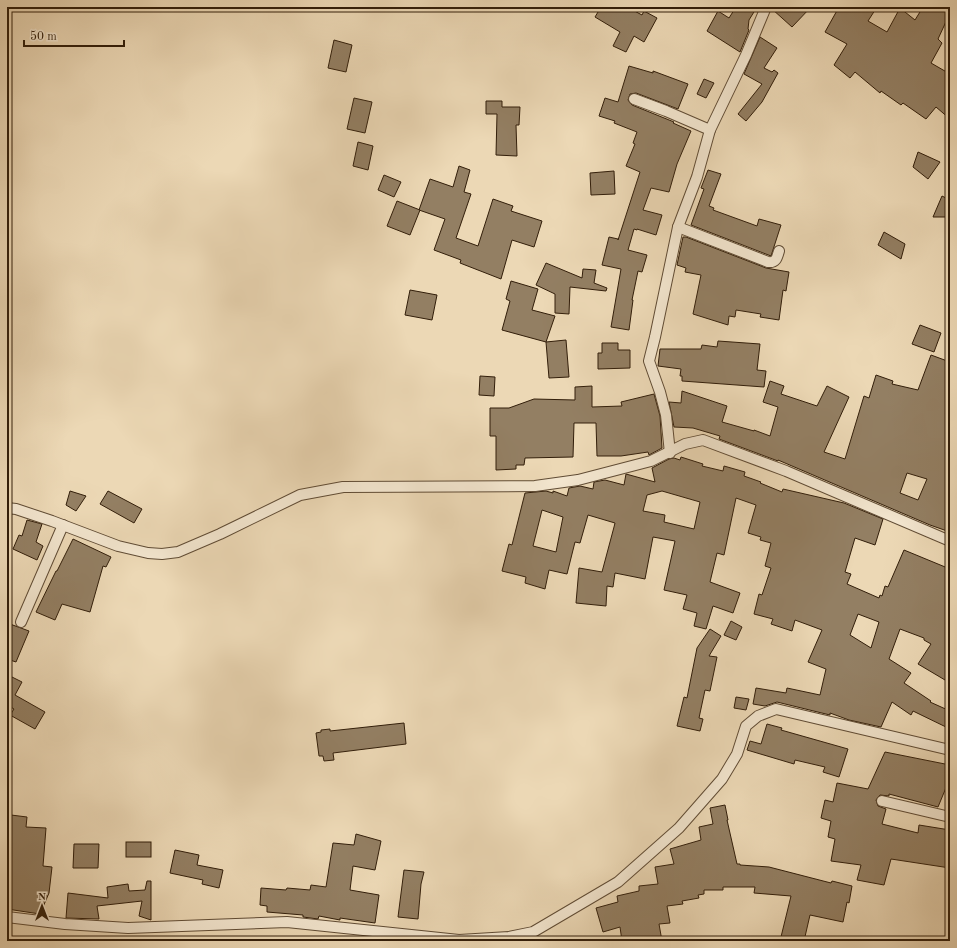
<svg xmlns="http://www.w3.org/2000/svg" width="957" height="948" font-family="'Old Standard TT',serif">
  <rect width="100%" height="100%" fill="#ecd8b5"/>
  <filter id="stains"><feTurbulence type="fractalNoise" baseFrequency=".005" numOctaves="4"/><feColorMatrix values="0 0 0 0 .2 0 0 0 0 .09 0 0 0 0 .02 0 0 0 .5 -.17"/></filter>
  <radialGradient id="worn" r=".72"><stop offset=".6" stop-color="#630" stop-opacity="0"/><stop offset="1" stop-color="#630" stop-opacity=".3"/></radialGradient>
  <g fill="#937f63" stroke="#321e0a" fill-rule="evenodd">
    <path d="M601,7H627L642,15L644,11L657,18L644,42L634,36L626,52L613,46L620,32L595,17Z"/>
    <path d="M736,7H757L749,20L748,29L749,30L740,52L707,31L718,11L729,18Z"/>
    <path d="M772,7H811L792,27L772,9Z"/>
    <path d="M839,7H877L868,21L887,32L900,8L915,20L923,7H938L950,13L938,39L942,43L931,63L950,74V119L936,107L926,119L903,103L901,105L881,91L880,93L855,72L850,78L834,65L847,44L825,32Z"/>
    <path d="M760,37L777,48L764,68L772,72L774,70L778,73L762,102L746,121L738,114L762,84L744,74Z"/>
    <path d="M334,40L352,45L346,72L328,68Z"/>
    <path d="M629,66L653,73V71L688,84L678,109L636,93L630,94L628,100L632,105L674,122L673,123L691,131L677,164L669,192L651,188L643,210L662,215L656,235L637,229V230L634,229L628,250L647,255L642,272L638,271L632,300H633L629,330L611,327L621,269L602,265L609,237L618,239V240L640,172L626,166L635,144L633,143L637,132L614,123L615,121L599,116L605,98L618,102Z"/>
    <path d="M704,79L714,83L706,98L697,94Z"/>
    <path d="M354,98L372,102L365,133L347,129Z"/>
    <path d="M486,101H502V107H520L519,125H516L517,156L496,155L497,114H486Z"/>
    <path d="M358,142L373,146L368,170L353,166Z"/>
    <path d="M918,152L940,162L928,179L913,167Z"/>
    <path d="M459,166L470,170L464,192L471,194L456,238L478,246L493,199L513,206L511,211L542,221L534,247L512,240L501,279L460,263L461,260L434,250L445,219L419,210L430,179L453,187Z"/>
    <path d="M708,170L721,174L709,206L714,208L713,210L757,226L759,219L781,225L771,256L691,225L704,189L701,188Z"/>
    <path d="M614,171L615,194L591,195L590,173Z"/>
    <path d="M384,175L401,182L394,197L378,190Z"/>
    <path d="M942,196L950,200V217H933Z"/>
    <path d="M397,201L420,210L410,235L387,226Z"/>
    <path d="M884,232L905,244L901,259L878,245Z"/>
    <path d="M683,237H686L766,268L789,272L786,291L783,290L779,320L760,317L761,314L736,310L735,317L729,316L728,325L693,314L701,275L685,272L686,268L677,265Z"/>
    <path d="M546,263L582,278L583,269L596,270L594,283L607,288L606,291L570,287L569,314L555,313V294L536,285Z"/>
    <path d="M511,281L538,289L532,310L555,316L546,342L502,330L510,301L506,299Z"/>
    <path d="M410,290L437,295L432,320L405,315Z"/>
    <path d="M920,325L941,333L934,352L912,344Z"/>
    <path d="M566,340L569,377L549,378L546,342Z"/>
    <path d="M718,341L760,344L757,370L766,371L764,387L682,381V376H680L681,369L658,366L660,349H701L702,345L717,347Z"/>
    <path d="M602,343H618V350H630V368L598,369V353H602Z"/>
    <path d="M931,355L950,362V532L930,525L778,460V461L719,439L720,436L693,428L674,427L669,402L681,403L682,391L727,406L722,422L754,431V430L770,436L778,407L763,402L770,381L784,386L781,394L817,406L827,386L849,397L824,452L845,459L864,396L869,398L876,375L893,381L892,384L918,390ZM907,473L927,479L918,500L900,493Z"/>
    <path d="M480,376L495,377L494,396L479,395Z"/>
    <path d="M592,386V407L622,406L621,402L654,394L660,416L662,448L649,455L648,452L621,456H597L596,423H574L573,457L525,458L524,465H516V469L496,470V436H490V408H509L534,399L575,400V387Z"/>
    <path d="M681,457L703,464L702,466L723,471L724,466L745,472L744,476L761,482L760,483L782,492L783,489L844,503L883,519L875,545L855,538L845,572L851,574L847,584L879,598L880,595L882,596L885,586L888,587L904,550L950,569V672L945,680L918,664L931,644L924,640V638L900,629L889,659L911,673L904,683L931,701L930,702L950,711V718L946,727L913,711L911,715L892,702L881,727L849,720L830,713V715L777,702L765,706L753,704L756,688L786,693L787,688L820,695L826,669L808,662L822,630L795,620L792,631L771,624L773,619L754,614L759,594L762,595L771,568L765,566L771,543L760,540L761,537L748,533L756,505L736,498L724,555L717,553L710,582L740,593L733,613L713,606L706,629L694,626L697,613L683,609L687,595L664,590L675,541L653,537L645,579L615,573L613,587L607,586L606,606L576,603L579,568L602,572L614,527L615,523L588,515L580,543L575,542L567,574L549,570L545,589L525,583L526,577L502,571L509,544L512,545L525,493L546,491L553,493V491L567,496L569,488L580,486L593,489L594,482L605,480L624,485L626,474L655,482L652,468L669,459L674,458L680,460ZM662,491L700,502L694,529L664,522L665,515L643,511L647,495ZM542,510L563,517L556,552L533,546ZM858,614L879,622L871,648L850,635Z"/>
    <path d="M70,491L86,496L76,511L66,505Z"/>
    <path d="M108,491L142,509L134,523L100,504Z"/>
    <path d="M27,520L42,524L36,542L43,546L37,560L13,549L19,535L22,536Z"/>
    <path d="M73,539L111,557L106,567L103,566L90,612L62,604L55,620L36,612L56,571H57Z"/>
    <path d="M731,621L742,627L736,640L724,635Z"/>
    <path d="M10,624L29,631L16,662L7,659V632Z"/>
    <path d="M710,629L721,636L709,656L717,657L710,691L705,690L699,718L703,719L700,731L677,726L684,697L687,698L697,648Z"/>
    <path d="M10,676L22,682L15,695L45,712L35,729L10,715L14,709L9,706L7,710V682Z"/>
    <path d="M736,697L749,699L746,710L734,708Z"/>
    <path d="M404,723L406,744L333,753L334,760L324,761L323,756H319L316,733L321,732V730L330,729V731Z"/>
    <path d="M767,724L782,728L781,730L848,749L839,777L823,772L825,767L795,760L794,764L747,750L750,741L761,744Z"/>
    <path d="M885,752L950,765V778L938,807L889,794V796L880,795L876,800L878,806L886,809L882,824L918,833L919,825L950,830V868L891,859L884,885L857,880L861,865L831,861L835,839L828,837L831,821L821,818L825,800L833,802L837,783L868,789Z"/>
    <path d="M725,805L728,820H727L737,864H740V865L769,867L831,883L832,881L852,886L849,903L847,902L843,922L810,915L804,941H780L791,896L754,893L755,887H723V890H704V894L698,895L699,898L682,901L683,904L667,906L670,923L659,924L662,941H622L620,927L603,932L596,908L618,902L617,896L639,891V886L658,884L655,867L674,864L670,849L701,840L699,827L713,824L710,808Z"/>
    <path d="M11,815L27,817L26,827L46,828L43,866L52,867L49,893L40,914L7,909V844Z"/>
    <path d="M356,834L381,841L375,870L353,866L350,890L379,895L375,923L340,918V920L319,916L318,919L303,917V915L267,912V906L260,905L261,888L286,890L287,888L310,890L311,885L326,887L333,843L354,845Z"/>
    <rect x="126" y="842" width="25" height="15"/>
    <path d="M74,844H99L98,868H73Z"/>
    <path d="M175,850L199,855L197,865L223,870L219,888L202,884L203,880L170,873Z"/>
    <path d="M404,870L424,872L421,884L418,919L398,917Z"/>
    <path d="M147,881H151V920L139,916L142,901L97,906L99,919L66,918L68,893L108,898L107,887L128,884L129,891L145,890Z"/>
  </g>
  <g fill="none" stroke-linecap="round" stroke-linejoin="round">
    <g stroke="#604c35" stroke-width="12">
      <g id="minor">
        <path d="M634,99L666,111L710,130"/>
        <path d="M678,227L768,262C776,263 777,258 779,251"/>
        <path d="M670,453L666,415L660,392L649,361L655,337L678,227L697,177L710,130L746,55L766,7"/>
        <path d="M7,508L16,509L52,521L118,546L148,553L162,554L178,552L220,534L300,495L343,487L535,486L578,480L651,461L685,444L703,440L786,471L950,541"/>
        <path d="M21,622L63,525"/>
        <path d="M882,801L950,817"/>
        <path d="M7,917L65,924L128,928L287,922L459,940L509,937L533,932L618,882L679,828L722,779L737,754L746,726L758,716L776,709L950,750"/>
      </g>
    </g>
    <use href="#minor" stroke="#f3e6cf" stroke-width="10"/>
  </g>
  <rect width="957" height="948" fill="none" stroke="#ecd8b5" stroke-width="24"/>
  <rect x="8" y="8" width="941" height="932" fill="none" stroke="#321e0a" stroke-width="2"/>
  <rect x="12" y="12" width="933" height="924" fill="none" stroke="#321e0a"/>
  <g transform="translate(42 906)" stroke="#f3e6cf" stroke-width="3" paint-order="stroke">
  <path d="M0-3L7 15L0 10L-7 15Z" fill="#321e0a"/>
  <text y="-6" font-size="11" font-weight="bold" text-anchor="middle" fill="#321e0a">N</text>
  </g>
  <path d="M24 40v6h100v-6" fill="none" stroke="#321e0a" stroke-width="2"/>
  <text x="30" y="40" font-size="12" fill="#321e0a" stroke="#f3e6cf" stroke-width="3" paint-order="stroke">50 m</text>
  <rect width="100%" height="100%" filter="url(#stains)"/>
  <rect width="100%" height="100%" fill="url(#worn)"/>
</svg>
